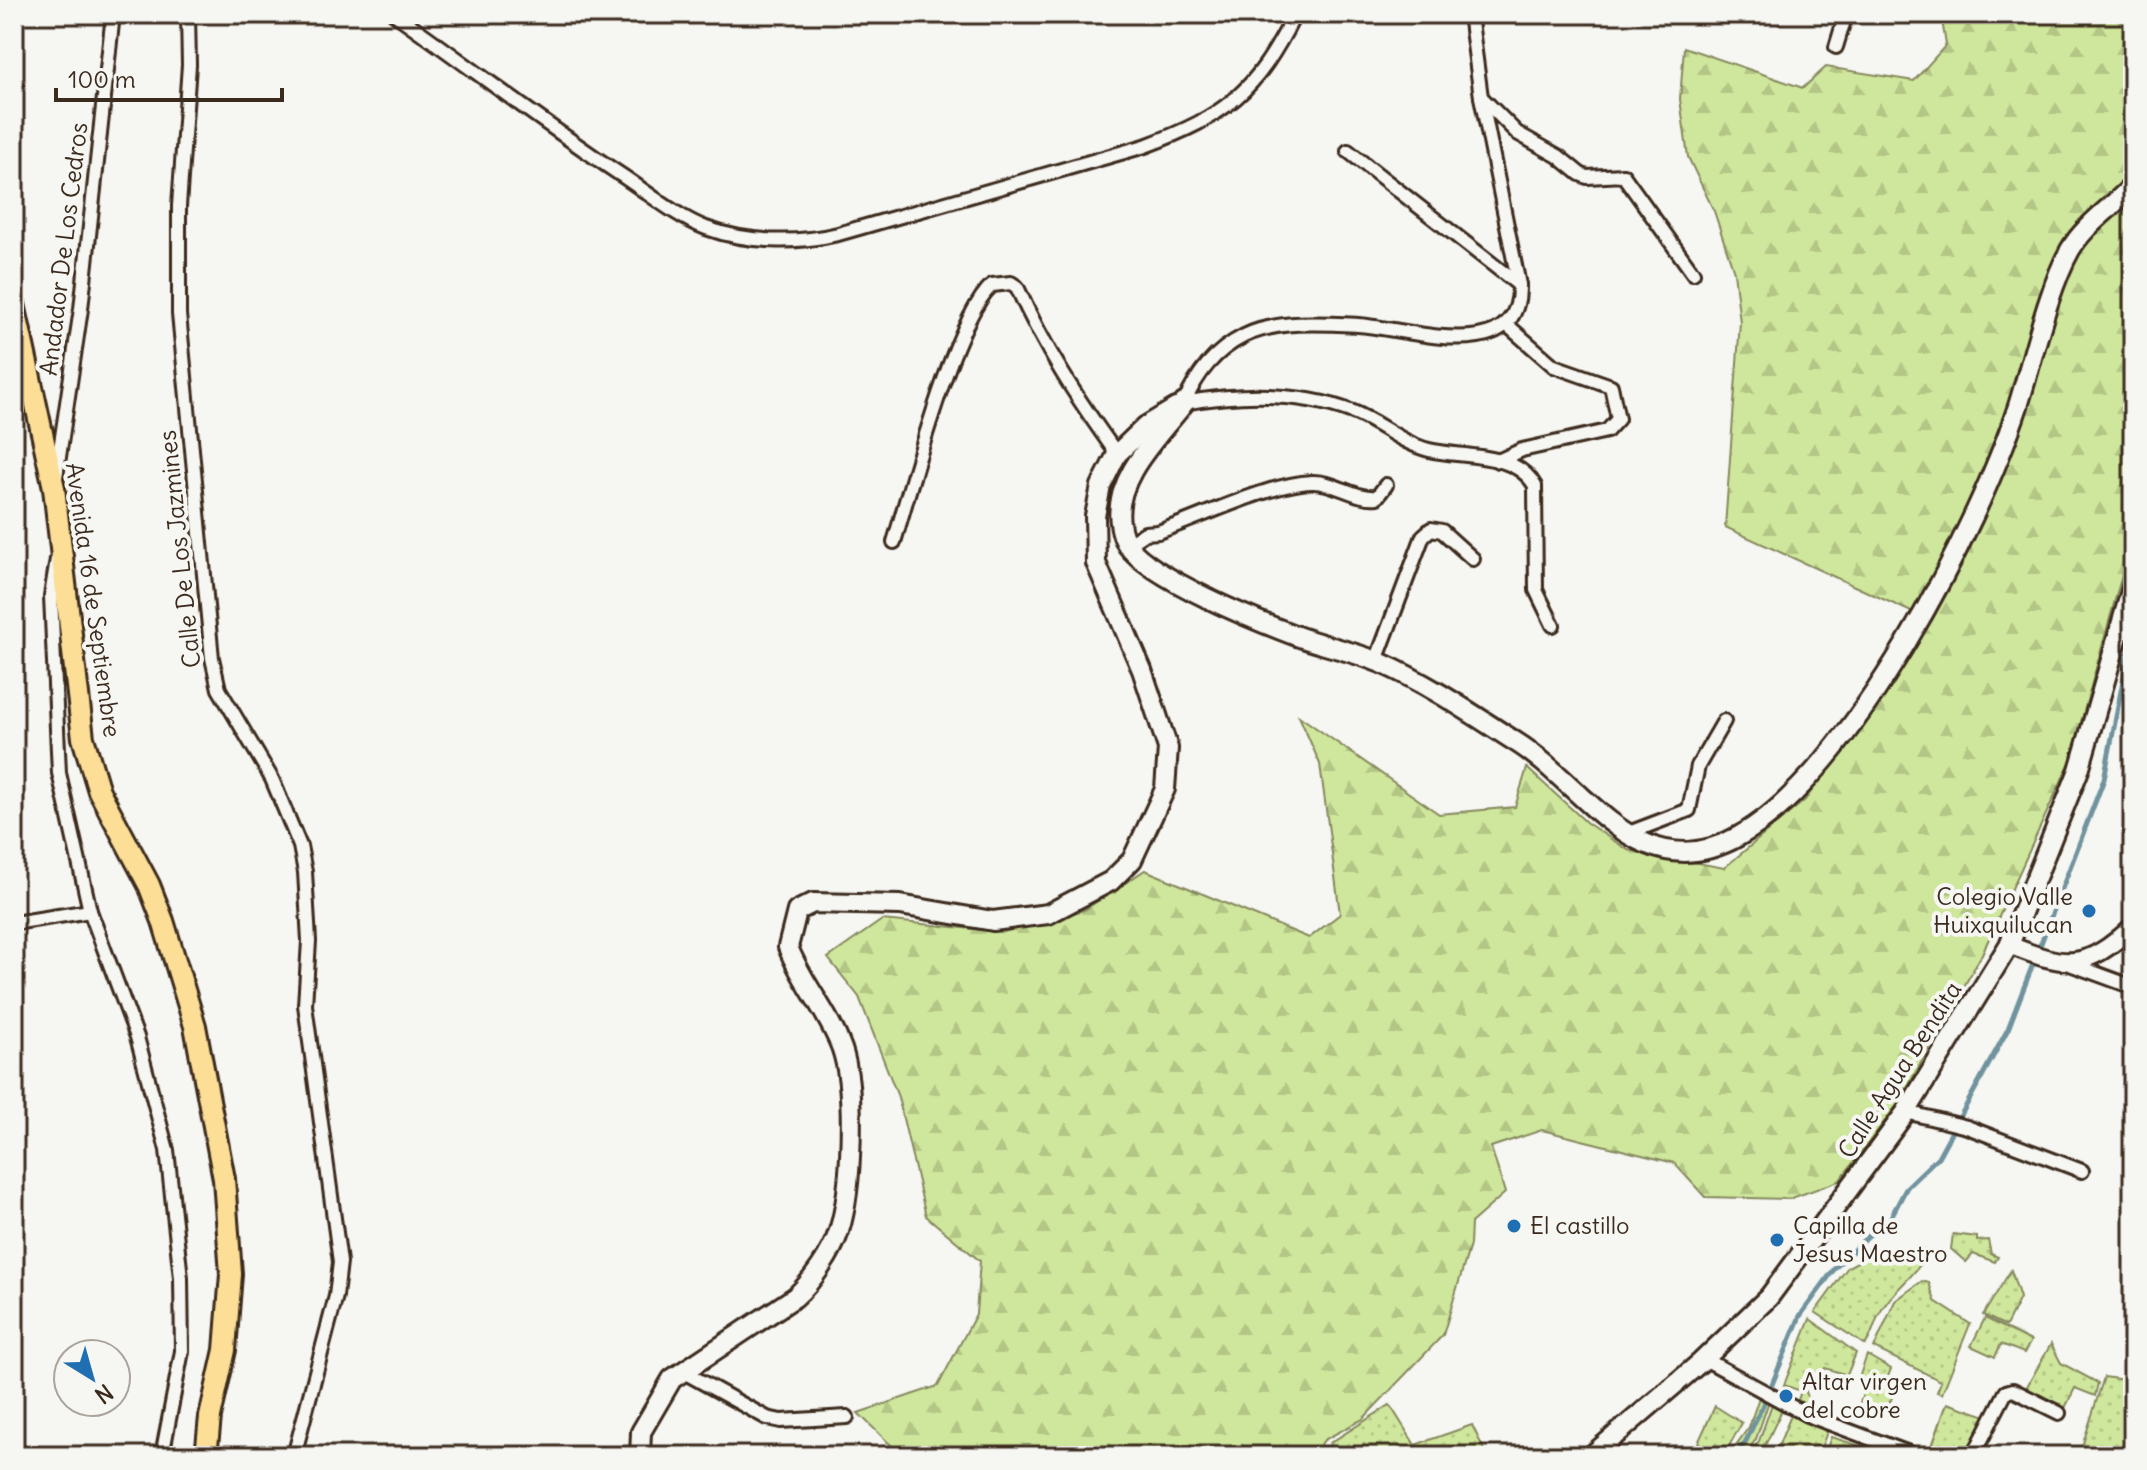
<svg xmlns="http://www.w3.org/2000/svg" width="2147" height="1470" font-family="Delius,sans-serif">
  <defs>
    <pattern id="grass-dots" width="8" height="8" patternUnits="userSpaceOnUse" patternTransform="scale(2)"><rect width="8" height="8" fill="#cfe79c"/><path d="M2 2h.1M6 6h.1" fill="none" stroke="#b3c686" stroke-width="1.8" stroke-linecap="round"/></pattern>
    <pattern id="forest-firs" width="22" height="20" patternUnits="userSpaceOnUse" patternTransform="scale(2)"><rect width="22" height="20" fill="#cfe79c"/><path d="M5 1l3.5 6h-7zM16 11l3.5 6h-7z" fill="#b3c686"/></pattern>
    <pattern id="wetland-marsh" width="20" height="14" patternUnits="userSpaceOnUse" patternTransform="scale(2)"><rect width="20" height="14" fill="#cfe79c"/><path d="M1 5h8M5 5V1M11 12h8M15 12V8" fill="none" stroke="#b3c686"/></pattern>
  </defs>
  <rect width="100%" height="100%" fill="#f6f6f2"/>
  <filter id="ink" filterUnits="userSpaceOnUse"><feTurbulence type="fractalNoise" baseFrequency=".0125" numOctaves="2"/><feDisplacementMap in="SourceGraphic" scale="16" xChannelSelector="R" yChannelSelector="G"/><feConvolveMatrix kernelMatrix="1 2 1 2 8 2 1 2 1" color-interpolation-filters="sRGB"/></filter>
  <g filter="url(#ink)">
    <g fill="url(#grass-dots)" stroke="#85885d" stroke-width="2">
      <path d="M1953,1234L1977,1237V1241L1988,1240L1991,1254L1998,1257L1995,1262L1973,1254L1966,1262L1951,1249Z"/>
      <path d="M1881,1249L1885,1259L1921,1249L1928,1251C1917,1276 1895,1287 1881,1311C1874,1321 1873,1336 1865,1345L1815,1312L1848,1267Z"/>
      <path d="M2011,1270L2020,1298L2006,1326L1983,1315Z"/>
      <path d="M1922,1281L1929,1283L1935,1301L1970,1324L1942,1394L1937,1392L1941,1382L1933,1377L1874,1348L1895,1301Z"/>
      <path d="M1985,1318L2031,1341L2024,1353L2001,1344L1995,1357L1971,1346Z"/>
      <path d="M1810,1319L1856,1353L1847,1375L1825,1368L1820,1377L1802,1381L1812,1408L1798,1400L1801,1391L1784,1385Z"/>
      <path d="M2051,1344L2061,1363L2098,1383L2095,1396L2075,1388L2063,1412L2025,1390Z"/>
      <path d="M1867,1355L1891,1369L1887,1379L1896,1389L1883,1417H1855L1866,1385L1859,1378Z"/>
      <path d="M2104,1377L2133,1381V1456H2079Z"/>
      <path d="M1947,1403L1990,1417L1969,1456H1955L1932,1446Z"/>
      <path d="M1772,1404L1782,1410L1760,1456H1748L1759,1441Z"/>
      <path d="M1390,1405L1415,1445L1472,1425L1487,1456H1327L1330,1443Z"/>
      <path d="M1715,1406L1742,1423L1723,1456H1692Z"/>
      <path d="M1792,1413L1827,1432L1818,1456H1774Z"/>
      <path d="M1831,1437L1863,1447L1861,1456H1824Z"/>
    </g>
    <path fill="url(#forest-firs)" stroke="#85885d" stroke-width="2" d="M1941,14H2133V535L2070,762L1981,956L1898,1104L1839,1181L1789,1199L1705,1197L1674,1163L1542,1130L1491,1147L1505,1193L1471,1223L1470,1245L1443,1335L1363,1419L1324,1440L1313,1456H902L858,1413L938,1386L976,1314L980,1261L926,1216L898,1097L859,997L828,958L882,920L1004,932L1084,910L1145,870L1309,938L1340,914L1320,764L1299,716L1439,814L1515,807L1527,768L1587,823L1628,850L1724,868L1805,800L1888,686L1929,620L1725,527L1740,322L1734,272L1714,211L1688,157L1680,99L1684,47L1803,88L1826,67L1914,81L1946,45Z"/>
    <path fill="url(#wetland-marsh)" stroke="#85885d" stroke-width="2" d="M1759,1397L1769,1401L1756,1439L1744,1456H1728L1749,1427Z"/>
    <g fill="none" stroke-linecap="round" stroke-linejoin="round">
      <path stroke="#6f939e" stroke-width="5" d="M1735,1456L1746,1441L1768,1394L1800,1316L1835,1268L1869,1235L1886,1226L1907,1187L1938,1157L2008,1029L2104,779L2133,629"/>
      <g stroke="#3b2a1e" stroke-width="18">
        <g id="minor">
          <path d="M188,14L189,65L179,206V314L212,658L219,689L272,779L300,846L305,872L309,941L305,1005L340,1262L336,1296L294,1456"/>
          <path d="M395,14C470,67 542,122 618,173C646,191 675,216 706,228C747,243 797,244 838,234L1145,146C1227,115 1255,93 1295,14"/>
          <path d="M1836,47L1846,14"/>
          <path d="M1481,97L1517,133L1558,156L1580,174L1587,177L1623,175L1693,273"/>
          <path d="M1348,151L1519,285"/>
          <path d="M1184,403C1197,374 1214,351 1244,336C1276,320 1322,323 1358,325C1407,328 1521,369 1519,285L1481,97L1470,14"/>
          <path d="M1184,403C1240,393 1299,391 1353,412C1379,422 1401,443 1429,450C1462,458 1516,451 1535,486L1536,590L1553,625"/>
          <path d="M1498,461L1522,450L1607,431L1618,419L1611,386L1554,366L1506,324"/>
          <path d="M56,477L81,309L113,14"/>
          <path d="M894,542C911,487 954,319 992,285L1011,283L1017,287C1044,348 1078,400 1117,454"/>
          <path d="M1127,545L1145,533L1158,532C1202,517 1268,484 1312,482C1334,481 1357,500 1377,497L1386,485"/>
          <path d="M57,559L51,596L59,773L90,911L137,1037L167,1150L181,1278L182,1351L162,1456"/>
          <path d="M1376,661L1423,536L1431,529L1442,531L1473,559"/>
          <path d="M1626,834L1689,810L1698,766L1724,721"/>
          <path d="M14,923L90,911"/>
          <path d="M2070,964L2133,987"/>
          <path d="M1906,1112L1967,1127L2082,1171"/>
          <path d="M1712,1363L1807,1415L1917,1456"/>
          <path d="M682,1371L767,1418L781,1421L847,1417"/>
          <path d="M1973,1456L2006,1392L2013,1390L2059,1413"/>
        </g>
      </g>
      <g stroke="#3b2a1e" stroke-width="22">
        <path id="tertiary" d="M2009,945C2067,968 2085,971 2133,926"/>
      </g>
      <g stroke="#3b2a1e" stroke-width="24">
        <g id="secondary">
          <path d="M1184,403C1159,436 1113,478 1120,523C1121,530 1124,540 1128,546C1153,579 1254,620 1294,635C1323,646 1353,651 1381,663C1429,684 1472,714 1516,742C1588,787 1640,892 1739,836C1852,773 1978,528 2018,406C2032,362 2048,289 2070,250C2085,224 2113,207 2133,185"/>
          <path d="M640,1456L641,1432L672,1379L795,1297C812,1282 832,1253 839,1231C852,1190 856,1090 842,1049C829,1013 802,983 788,947L797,911L813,903L900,905L993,921L1048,914L1111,881L1132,860L1165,789L1168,748L1142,670L1096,563L1095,516L1101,486L1117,454L1146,426L1176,408"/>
          <path d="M1591,1456L1701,1362L1769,1297L1906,1112L2009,945L2079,770L2133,584"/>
        </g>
      </g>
      <g stroke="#3b2a1e" stroke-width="26">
        <path id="primary" d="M14,304L54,488L83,738L99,791L149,885L163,921L195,1026L224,1179L231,1274L225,1350L210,1417L206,1456"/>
      </g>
      <use href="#minor" stroke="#f6f6f2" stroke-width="12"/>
      <use href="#tertiary" stroke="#f6f6f2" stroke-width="16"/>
      <use href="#secondary" stroke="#f6f6f2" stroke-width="18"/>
      <use href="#primary" stroke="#fcde96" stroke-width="20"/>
    </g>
  </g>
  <g fill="#1f6fb2" stroke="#f6f6f2" stroke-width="3">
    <circle cx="2089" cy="911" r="8"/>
    <circle cx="1514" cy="1226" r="8"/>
    <circle cx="1777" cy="1240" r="8"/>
    <circle cx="1786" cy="1396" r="8"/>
  </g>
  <g text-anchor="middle" stroke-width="8" stroke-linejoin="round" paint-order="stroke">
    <g font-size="24" fill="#3b2a1e" stroke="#f6f6f2">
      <text transform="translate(64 249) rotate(-83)" y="8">Andador De Los Cedros</text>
      <text transform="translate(180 549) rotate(-96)" y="8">Calle De Los Jazmines</text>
      <text transform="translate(93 600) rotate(82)" y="8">Avenida 16 de Septiembre</text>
      <text transform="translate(1900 1070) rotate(-57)" y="8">Calle Agua Bendita</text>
    </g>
    <g font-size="24" fill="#3b2a1e" stroke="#f6f6f2" text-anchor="start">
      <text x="2073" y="905" text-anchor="end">Colegio Valle<tspan x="2073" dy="28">Huixquilucan</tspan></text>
      <text x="1530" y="1234">El castillo</text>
      <text x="1793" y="1234">Capilla de<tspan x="1793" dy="28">Jesus Maestro</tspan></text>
      <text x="1802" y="1390">Altar virgen<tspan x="1802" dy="28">del cobre</tspan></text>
    </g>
  </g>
  <rect width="2147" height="1470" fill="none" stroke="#f6f6f2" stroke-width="48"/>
  <rect x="24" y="24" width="2099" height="1422" fill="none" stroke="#3b2a1e" stroke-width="3" filter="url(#ink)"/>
  <g transform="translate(92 1378) rotate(143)"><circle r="38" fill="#f6f6f2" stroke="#aba49d" stroke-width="2"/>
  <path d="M0-6L14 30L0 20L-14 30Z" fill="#1f6fb2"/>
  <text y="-12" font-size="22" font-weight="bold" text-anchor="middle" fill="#3b2a1e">N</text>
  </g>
  <path d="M56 88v12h226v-12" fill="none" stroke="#3b2a1e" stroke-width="4"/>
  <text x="68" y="88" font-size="24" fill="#3b2a1e" stroke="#f6f6f2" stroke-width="6" paint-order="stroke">100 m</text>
</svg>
